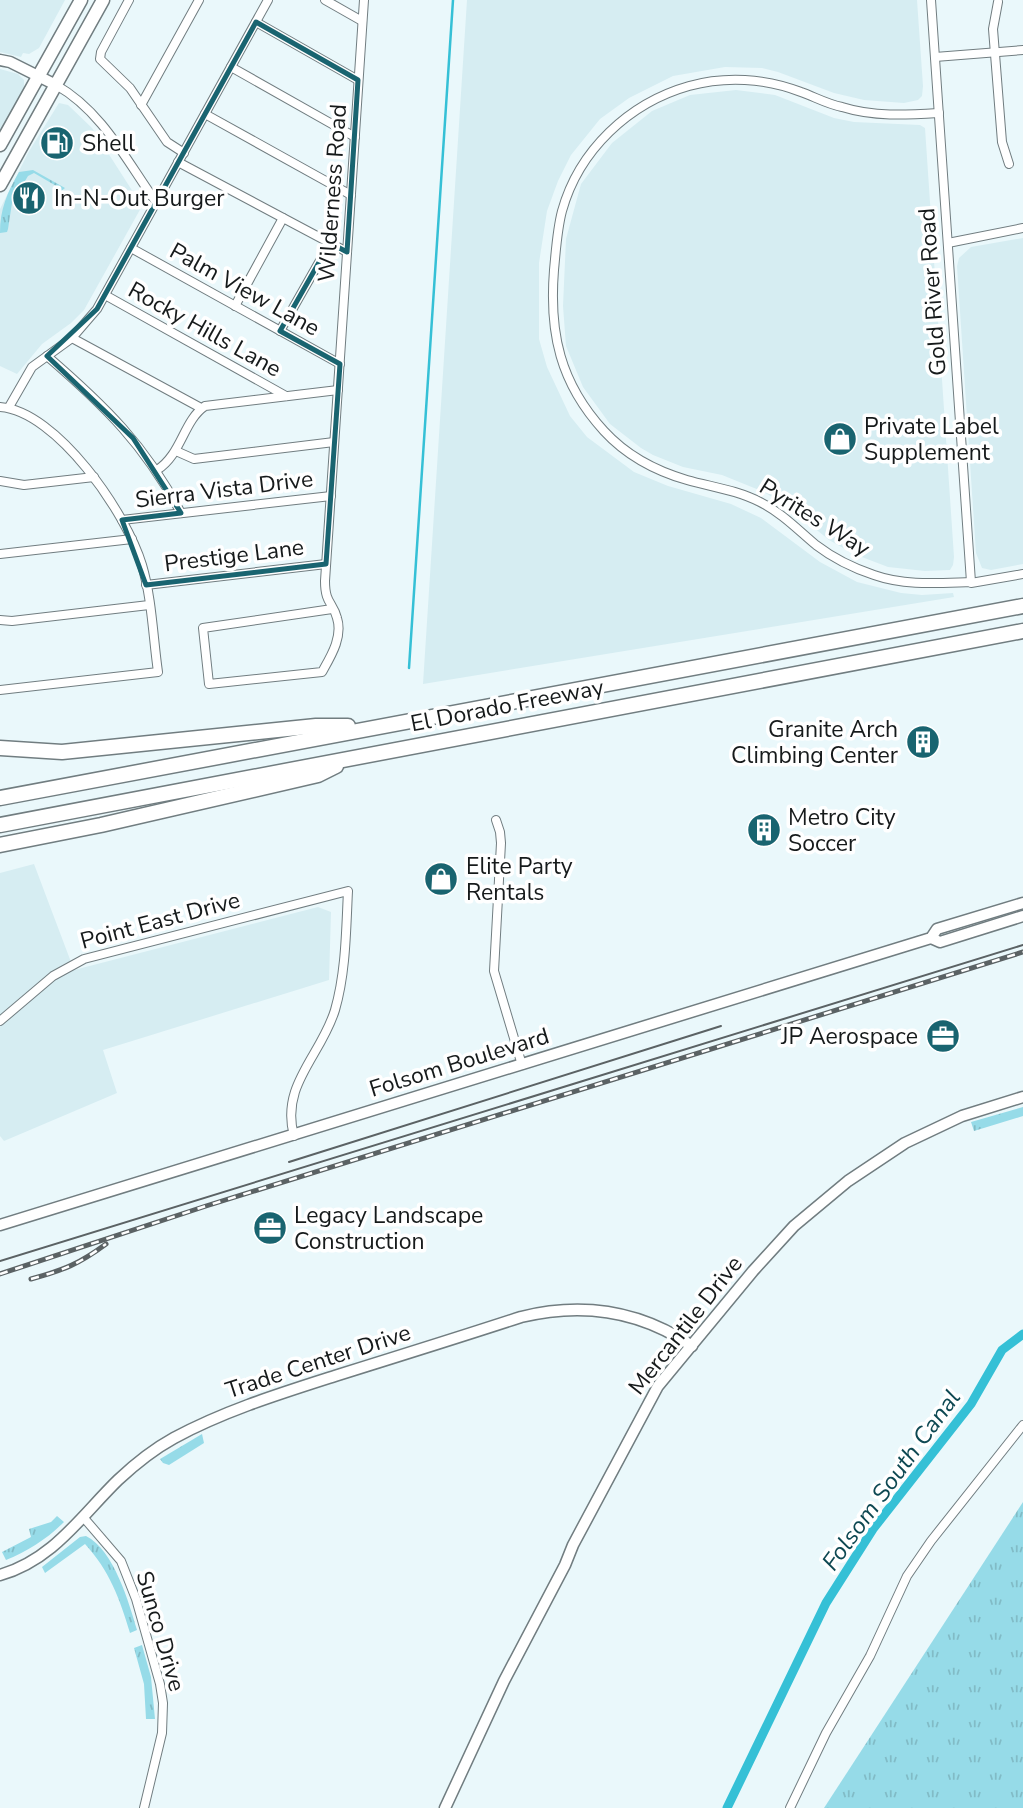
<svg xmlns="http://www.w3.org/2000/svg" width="1023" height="1808" font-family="'Nunito Sans',sans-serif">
  <defs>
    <pattern id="grass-tufts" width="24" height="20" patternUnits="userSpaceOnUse" patternTransform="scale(1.75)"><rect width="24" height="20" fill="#96dbe8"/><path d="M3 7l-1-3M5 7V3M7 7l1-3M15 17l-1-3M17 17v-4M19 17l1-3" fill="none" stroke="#81bbc6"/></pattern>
  </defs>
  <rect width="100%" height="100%" fill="#eaf8fb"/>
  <g fill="#d6edf2">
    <path d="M0,0H65L39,48L29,54L23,53L21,57L0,52Z"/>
    <path d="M467,0H917L923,86L922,96L918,100L904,103L864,100L834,93L778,72L762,68L725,67L673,76L629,98L600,119L571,155L558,181L547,211L539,263V339L547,367L570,416L587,437L634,472L668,486L731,504L761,518L820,562L857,582L901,593L922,595L953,593L954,597L423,684Z"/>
    <path d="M0,69L18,74L24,80V89L0,132Z"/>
    <path d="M736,90L775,95L834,118L854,122L920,125L925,128L954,557L953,565L950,570L925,571L888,567L854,554L829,540L790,508L764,492L722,475L683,467L653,455L641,448L610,424L583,387L566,346L563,306L566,239L581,184L612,143L652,111L690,95Z"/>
    <path d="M59,103L68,105L92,128L142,206L84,310L71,323L42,344L17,374L0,366V209L28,153Z"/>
    <path d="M1023,238V564L991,570L982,568L976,553L957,266L959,258L971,247Z"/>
    <path d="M34,864L74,970L318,907L331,912L329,980L103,1050L117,1093L4,1141L0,1136V873Z"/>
  </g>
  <g fill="url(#grass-tufts)">
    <path d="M33,170L65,188L60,192L58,187L34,173L28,176L12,203L8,229L7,232L0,233C0,209 7,193 19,172Z"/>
    <path d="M1023,1107V1116L974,1131L971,1122Z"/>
    <path d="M202,1434L204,1443L169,1465L163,1463L160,1459Z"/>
    <path d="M1023,1502V1808H824Z"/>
    <path d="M57,1516L64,1522C47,1539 28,1551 6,1560L2,1552L31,1537L29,1529L51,1522Z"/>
    <path d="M86,1536C114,1550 129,1603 137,1630L130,1633C120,1599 109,1570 85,1544L45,1573L42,1567L80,1537Z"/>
    <path d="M142,1645L151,1677L155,1719H146L144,1684L134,1648Z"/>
  </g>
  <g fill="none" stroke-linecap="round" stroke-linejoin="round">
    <path stroke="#35c0d6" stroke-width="2.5" d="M409,668L453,0"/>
    <path stroke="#35c0d6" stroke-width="9" d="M727,1808L826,1603L873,1529L971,1404L1002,1350L1023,1334"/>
    <g stroke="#717d80" stroke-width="10">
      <g id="street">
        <path d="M129,0L101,52L100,59L130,88L167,142L184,153"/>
        <path d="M325,0L362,21"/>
        <path d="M931,0L971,582"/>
        <path d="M998,2L993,29L1002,142L1009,164"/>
        <path d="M256,22L358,80"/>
        <path d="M935,57L1023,50"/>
        <path d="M231,67L355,137"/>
        <path d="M56,85C102,111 126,160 156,202"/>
        <path d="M141,105L199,0"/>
        <path d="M939,113C906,115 874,117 842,107C827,104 815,97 801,92C765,78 725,76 689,86C629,103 579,150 562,211C557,230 556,250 554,270C549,333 560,383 604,431C626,455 656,471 687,480C712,487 737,490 760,502C782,513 798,530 816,545C833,558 853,568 874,575C905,586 938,583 971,582V583L1023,574"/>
        <path d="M205,114L351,195"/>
        <path d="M178,162L347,252"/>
        <path d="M948,243L1023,228"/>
        <path d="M131,248L340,364"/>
        <path d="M105,295L286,396"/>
        <path d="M235,306L283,218"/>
        <path d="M280,331L330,243"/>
        <path d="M72,338L201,408"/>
        <path d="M47,356C105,406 145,445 181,513"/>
        <path d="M0,407C57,411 127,514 142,565C152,599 153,637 158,672L0,690"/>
        <path d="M9,407L32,367L72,338L97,309L268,0"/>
        <path d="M176,451L194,459L334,442"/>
        <path d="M157,470C182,454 183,421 205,406L338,390"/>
        <path d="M0,481L24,485L94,477"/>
        <path d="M122,520L331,496"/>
        <path d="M0,554L132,539"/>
        <path d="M146,585L326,564"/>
        <path d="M332,609L203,628L209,684L322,672C331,656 343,637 337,618C333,602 325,604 325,581L364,0"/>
        <path d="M0,620L12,621L149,605"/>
        <path d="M496,820L500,832L501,843L494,971L522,1065"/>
        <path d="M0,1021L53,976L84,959L348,891C346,930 346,972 335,1010C321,1056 280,1085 294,1136"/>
        <path d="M84,1518L121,1561L136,1599L160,1684L163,1703L162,1733L144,1808"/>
        <path d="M790,1808L826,1733L870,1656L907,1576L931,1541L1023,1425"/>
      </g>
    </g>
    <g stroke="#717d80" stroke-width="13">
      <g id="secondary">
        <path d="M0,60L10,62L56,85"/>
        <path d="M931,938L940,942L1023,916"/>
        <path d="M0,1225L931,938L937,929L1023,903"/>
        <path d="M0,1575C53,1560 81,1516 118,1480C135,1464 154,1449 174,1438C226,1410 282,1393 338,1375C399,1356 460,1337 521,1317C582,1302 639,1310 692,1346"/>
        <path d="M445,1808L504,1681L565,1565L573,1545L658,1386L753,1271L794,1226L848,1181L905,1143L962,1116L1023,1097"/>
      </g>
    </g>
    <g stroke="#717d80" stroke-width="15">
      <g id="primary">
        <path d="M0,145L81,0"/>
        <path d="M0,185L103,0"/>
      </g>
    </g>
    <g stroke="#717d80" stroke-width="17">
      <g id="highway">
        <path d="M0,748L62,752L316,726H348"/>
        <path d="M0,798L1023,606"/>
        <path d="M0,825L1023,631"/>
        <path d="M0,845L101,825L318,775L336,766"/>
      </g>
    </g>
    <use href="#street" stroke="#fff" stroke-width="8"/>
    <use href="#secondary" stroke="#fff" stroke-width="10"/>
    <use href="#primary" stroke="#fff" stroke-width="12"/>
    <use href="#highway" stroke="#fff" stroke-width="14"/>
    <g stroke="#5b6264" stroke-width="2">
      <path d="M289,1162L721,1026"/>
      <path d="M0,1261L1023,945"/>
    </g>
    <g stroke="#5b6264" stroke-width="5">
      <g id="rail">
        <path d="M0,1274L206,1206L1023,952"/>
        <path d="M31,1279C64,1270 79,1264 106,1244"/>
      </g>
    </g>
    <use href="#rail" stroke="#fff" stroke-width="2.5" stroke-dasharray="8" stroke-linecap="butt"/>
  </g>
  <path fill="none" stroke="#196470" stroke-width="5" stroke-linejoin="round" d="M256,22L358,80L347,252L330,243L280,331L340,364L326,564L146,585L122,520L181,513L133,438L47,356L97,309Z"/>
  <defs>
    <g id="fuel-disc" transform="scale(1.75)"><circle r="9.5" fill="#196470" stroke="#fff"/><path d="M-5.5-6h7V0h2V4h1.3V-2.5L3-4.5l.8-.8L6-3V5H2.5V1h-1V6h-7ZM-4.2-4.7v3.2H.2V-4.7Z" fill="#fff"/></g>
    <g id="restaurant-disc" transform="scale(1.75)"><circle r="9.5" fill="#196470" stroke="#fff"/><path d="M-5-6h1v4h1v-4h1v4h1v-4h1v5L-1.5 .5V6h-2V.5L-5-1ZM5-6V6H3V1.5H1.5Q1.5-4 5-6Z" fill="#fff"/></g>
    <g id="shop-disc" transform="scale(1.75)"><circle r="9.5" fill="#196470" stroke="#fff"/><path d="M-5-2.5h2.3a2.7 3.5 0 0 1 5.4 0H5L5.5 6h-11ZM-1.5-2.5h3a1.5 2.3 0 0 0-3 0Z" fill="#fff"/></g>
    <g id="building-disc" transform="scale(1.75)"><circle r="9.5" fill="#196470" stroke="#fff"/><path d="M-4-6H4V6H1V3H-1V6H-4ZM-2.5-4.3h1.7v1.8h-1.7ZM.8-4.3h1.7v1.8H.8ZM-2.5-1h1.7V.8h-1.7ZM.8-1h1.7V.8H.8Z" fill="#fff"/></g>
    <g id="office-disc" transform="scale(1.75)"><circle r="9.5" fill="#196470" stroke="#fff"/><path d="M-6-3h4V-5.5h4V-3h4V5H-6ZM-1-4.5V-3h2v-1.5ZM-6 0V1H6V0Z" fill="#fff"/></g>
  </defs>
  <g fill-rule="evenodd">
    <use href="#fuel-disc" x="57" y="143"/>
    <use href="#restaurant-disc" x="29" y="198"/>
    <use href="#shop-disc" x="840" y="439"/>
    <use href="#building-disc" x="923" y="742"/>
    <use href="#building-disc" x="764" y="830"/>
    <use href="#shop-disc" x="441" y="879"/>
    <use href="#office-disc" x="943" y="1036"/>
    <use href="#office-disc" x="270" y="1228"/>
  </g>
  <g text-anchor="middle" stroke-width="7" stroke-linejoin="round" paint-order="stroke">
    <g font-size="23" fill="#161a1b" stroke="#fff" text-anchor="start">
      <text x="82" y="151">Shell</text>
      <text x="54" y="206">In-N-Out Burger</text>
      <text x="864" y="434">Private Label<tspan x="864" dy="26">Supplement</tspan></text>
      <text x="898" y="737" text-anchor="end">Granite Arch<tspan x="898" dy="26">Climbing Center</tspan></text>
      <text x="788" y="825">Metro City<tspan x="788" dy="26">Soccer</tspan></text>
      <text x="466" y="874">Elite Party<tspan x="466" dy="26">Rentals</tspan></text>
      <text x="918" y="1044" text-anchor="end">JP Aerospace</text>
      <text x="294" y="1223">Legacy Landscape<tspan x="294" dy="26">Construction</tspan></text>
    </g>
    <g font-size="23" fill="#161a1b" stroke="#fff">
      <text transform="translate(332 193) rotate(-86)" y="8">Wilderness Road</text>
      <text transform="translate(245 289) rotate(29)" y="8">Palm View Lane</text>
      <text transform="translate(932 292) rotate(-94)" y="8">Gold River Road</text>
      <text transform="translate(205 329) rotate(29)" y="8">Rocky Hills Lane</text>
      <text transform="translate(224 489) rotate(-7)" y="8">Sierra Vista Drive</text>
      <text transform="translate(815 517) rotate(32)" y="8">Pyrites Way</text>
      <text transform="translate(234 555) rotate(-7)" y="8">Prestige Lane</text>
      <text transform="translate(507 705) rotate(-11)" y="8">El Dorado Freeway</text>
      <text transform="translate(160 920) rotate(-15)" y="8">Point East Drive</text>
      <text transform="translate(459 1062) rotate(-17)" y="8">Folsom Boulevard</text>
      <text transform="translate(685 1325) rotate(-52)" y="8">Mercantile Drive</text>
      <text transform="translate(318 1361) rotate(-18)" y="8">Trade Center Drive</text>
      <text transform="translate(161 1631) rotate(74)" y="8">Sunco Drive</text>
    </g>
    <g font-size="24" font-style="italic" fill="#0d4852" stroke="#fff">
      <text transform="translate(891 1480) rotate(-54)" y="8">Folsom South Canal</text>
    </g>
  </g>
</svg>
